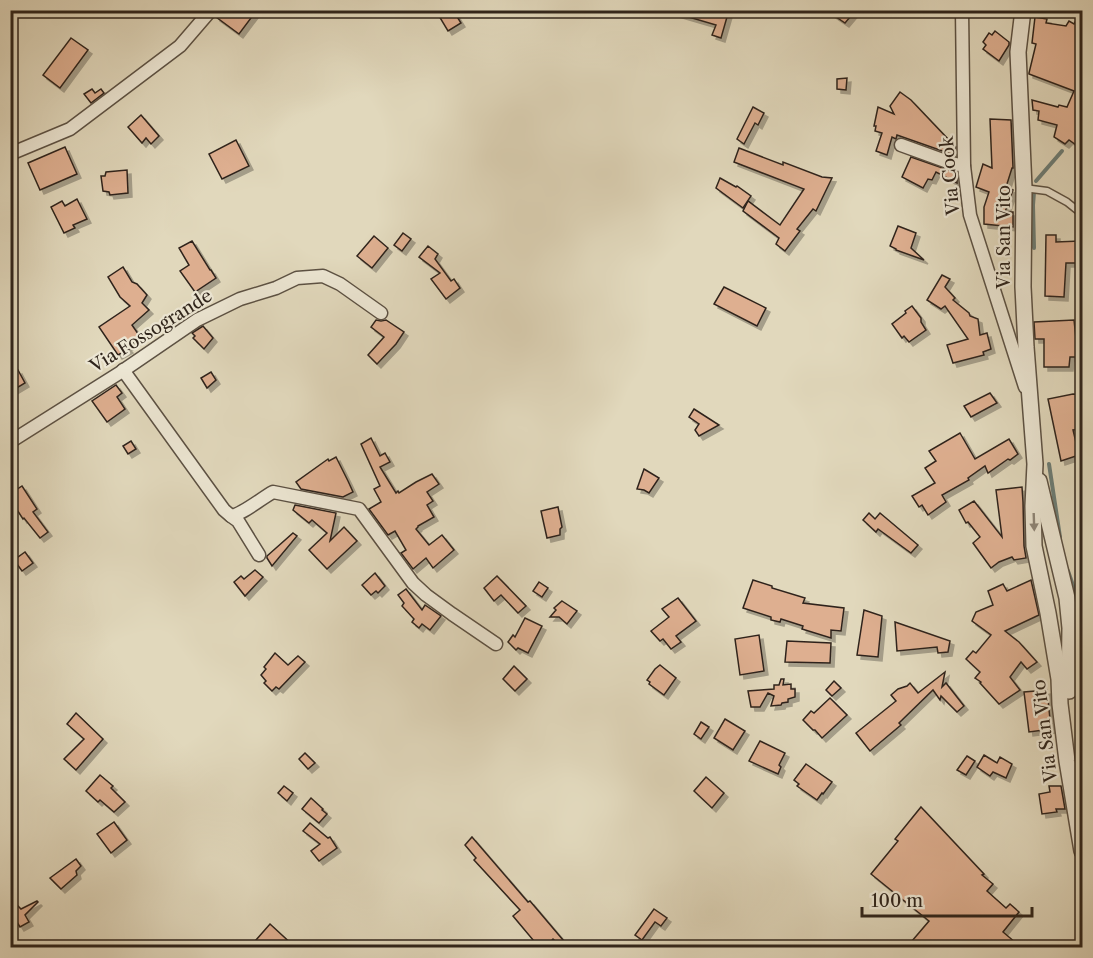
<svg xmlns="http://www.w3.org/2000/svg" width="1093" height="958" font-family="'Libre Caslon Text',serif">
  <defs>
    <filter id="shadow"><feDropShadow dx="4" dy="4" stdDeviation="0" flood-color="#0004"/></filter>
  </defs>
  <rect width="100%" height="100%" fill="#e1d8bc"/>
  <filter id="stains"><feTurbulence type="fractalNoise" baseFrequency=".00333" numOctaves="4"/><feColorMatrix values="0 0 0 0 .2 0 0 0 0 .09 0 0 0 0 .02 0 0 0 .5 -.17"/></filter>
  <radialGradient id="worn" r=".72"><stop offset=".6" stop-color="#630" stop-opacity="0"/><stop offset="1" stop-color="#630" stop-opacity=".3"/></radialGradient>
  <g fill="none" stroke-linecap="round" stroke-linejoin="round">
    <g stroke="#6c7d76" stroke-width="4">
      <path d="M1036,181L1062,151"/>
      <path d="M1034,248L1033,205L1034,192"/>
      <path d="M1049,464L1060,537"/>
      <path d="M1068,571L1078,600L1077,694L1079,729"/>
    </g>
  </g>
  <g fill="#deaf90" stroke="#2f241b" stroke-width="1.5" filter="url(#shadow)">
    <path d="M219,10H257L239,34L216,17Z"/>
    <path d="M448,10H453L461,23L448,31L439,16Z"/>
    <path d="M676,10H729L721,38L712,35L716,25L675,13Z"/>
    <path d="M826,10H856L845,23Z"/>
    <path d="M1081,10H1083V150L1069,140L1065,144L1054,137L1057,125L1038,120L1039,111L1033,110L1032,100L1058,107L1059,105L1067,107L1074,91L1029,74V73L1036,44L1032,43L1035,17L1047,19L1046,23L1066,26L1069,21L1074,24Z"/>
    <path d="M995,31L1009,42V45L999,61L983,49L986,45L983,42L989,33L992,35Z"/>
    <path d="M71,38L88,50L60,88L43,75Z"/>
    <path d="M847,78L846,90L837,89V79Z"/>
    <path d="M92,89L95,93L101,89L104,93L91,103L84,94Z"/>
    <path d="M900,92L911,100L948,139L947,142L956,147L954,155L897,135L896,139L892,137L887,155L876,151L882,133L875,131L876,126H874L878,107L894,114L890,106Z"/>
    <path d="M753,107L764,113L758,125L755,123L744,144L737,139Z"/>
    <path d="M141,115L159,136L151,144L146,138L142,143L128,127Z"/>
    <path d="M990,119L1011,120L1013,168H1012L1006,187L1013,190L1005,212H1013V227L984,224V207L989,192L976,187L983,164L992,168Z"/>
    <path d="M236,140L249,166L222,179L209,154Z"/>
    <path d="M65,147L77,174L40,190L28,163Z"/>
    <path d="M739,148L783,165V162L822,177L832,178L816,211L813,209L797,229L800,231L785,251L776,244L779,238L743,211L748,201L780,225L804,189L734,162Z"/>
    <path d="M911,157L957,173V183L936,172L932,180L928,179L923,188L902,177Z"/>
    <path d="M127,170L128,193L110,195L109,192L103,191L101,176H105L106,172Z"/>
    <path d="M720,178L736,187L737,186L751,196L743,208L716,188Z"/>
    <path d="M77,199L87,219L73,225L75,228L64,233L51,207L62,201L65,206Z"/>
    <path d="M898,226L916,233L911,248L924,260L896,250V249L890,246Z"/>
    <path d="M403,233L411,239L402,251L394,245Z"/>
    <path d="M1046,235H1056V242L1080,241V252H1083V263H1066L1064,297L1045,296Z"/>
    <path d="M374,236L388,248L372,268L357,256Z"/>
    <path d="M192,241L210,270H211L216,278L195,292L180,271L189,265L179,248Z"/>
    <path d="M428,246L438,254L435,259L451,281L454,279L460,288L446,299L431,279L440,273L419,257Z"/>
    <path d="M123,267L132,282L137,284L147,295L142,303L149,310L132,325L141,338L127,347L129,349L118,355L99,327L130,306L120,297L108,277Z"/>
    <path d="M942,275L950,279L945,287L955,298L953,300L969,313L970,316L978,319L980,335L987,333L991,349L983,352L984,355L953,363L947,345L968,339L945,306L941,309L927,300Z"/>
    <path d="M724,287L766,308L757,326L714,304Z"/>
    <path d="M912,306L921,318V322L926,330L909,342L904,336L902,338L892,324L906,313L905,311Z"/>
    <path d="M376,320L381,321L386,320L404,332L396,344L377,364L368,355L384,337L371,327Z"/>
    <path d="M1074,320L1078,357H1070L1069,367H1044V339H1035L1034,322Z"/>
    <path d="M203,326L213,338L204,349L193,338L195,336L192,333Z"/>
    <path d="M18,370L25,383L10,392V374Z"/>
    <path d="M211,372L216,380L207,388L201,378Z"/>
    <path d="M116,385L122,393L117,397L125,409L107,422L92,401Z"/>
    <path d="M990,393L997,403L971,417L964,406Z"/>
    <path d="M1073,394L1083,395V404H1078L1083,429L1073,430L1079,455L1061,461L1048,399Z"/>
    <path d="M694,409L719,425L699,436L695,430L699,424L689,417Z"/>
    <path d="M960,433L975,459L1009,439L1018,454L1010,460L1008,459L988,473L985,466L968,478L969,480L942,495L946,502L928,515L922,505L919,507L912,496L935,483L925,468L936,461L929,451Z"/>
    <path d="M371,438L380,456L385,453L390,462L380,467L396,493L398,491L399,493L416,482L432,474L439,484L427,492L433,501L427,505L434,517L418,526V527L416,529L429,545L442,535L454,550L433,568L426,558L413,569L401,553L406,550L395,531L388,535L369,509L381,502L374,489L380,486L361,444Z"/>
    <path d="M131,441L136,449L128,454L123,446Z"/>
    <path d="M336,457L348,481L353,492L343,497L301,489L296,482L328,459L329,461Z"/>
    <path d="M644,469L659,478L649,493L644,490L637,489Z"/>
    <path d="M22,486L37,509L33,512L48,532L40,538L24,518L23,519L10,499V494Z"/>
    <path d="M1022,487L1023,502L1024,546L1026,558L1014,560L1012,557L999,562L991,568L973,543L980,537L968,522L966,523L959,510L974,501L1002,537L996,490Z"/>
    <path d="M295,505L336,513L330,541L344,527L357,541L327,569L309,550L327,533L312,520L309,523L293,510Z"/>
    <path d="M558,507L562,527L560,529V535L547,538L541,511Z"/>
    <path d="M869,513L875,519L880,513L918,545L911,553L878,529L876,532L863,520Z"/>
    <path d="M293,533L297,536L272,566L267,558V556Z"/>
    <path d="M25,552L33,563L22,571L14,560Z"/>
    <path d="M255,570L263,577L245,596L234,582L241,576L244,579Z"/>
    <path d="M375,573L385,586L378,593L376,591L371,595L362,585Z"/>
    <path d="M497,576L526,606L518,613L501,595L494,601L484,588Z"/>
    <path d="M753,580L772,586V588L805,598L803,603L844,608L841,631L831,630V638L802,629L803,626L781,619L780,622L771,620V617L743,608Z"/>
    <path d="M1031,580L1039,615L1005,631L1019,642L1037,662L1027,669L1021,662L1010,677L1020,690L999,704L980,683L981,682L975,678L980,672L966,659L973,651L976,653L991,635L972,621L976,612L993,605L988,591L1003,584L1007,591Z"/>
    <path d="M539,582L548,588L542,597L533,591Z"/>
    <path d="M406,589L422,610L425,605L441,616L430,630L422,624L419,628L412,622L414,619L402,606L404,603L398,595Z"/>
    <path d="M678,598L696,621L676,636L681,642L671,649L663,639L660,641L651,631L669,617L662,609Z"/>
    <path d="M562,601L577,611L567,624L559,617H550L556,610L554,608Z"/>
    <path d="M864,610L882,616L878,657L857,655Z"/>
    <path d="M525,618L542,626L528,653L518,648L516,650L508,642L513,635L515,637Z"/>
    <path d="M895,622L950,641L948,652L938,653L937,647L897,651Z"/>
    <path d="M759,635L764,671L740,675L735,639Z"/>
    <path d="M787,641L831,643L830,663L785,662Z"/>
    <path d="M275,653L288,665L298,656L305,662L279,689L276,687L272,691L264,683L266,681L261,675L266,669L264,667Z"/>
    <path d="M660,665L676,678L664,695L649,684L650,682L647,680L655,669Z"/>
    <path d="M514,666L527,679L515,691L503,679Z"/>
    <path d="M945,672L942,687L946,683L964,706L957,712L941,696L940,700L933,690L899,723L901,725L870,751L856,733L896,701L891,695L898,689L907,686L910,683L918,693Z"/>
    <path d="M781,679H784L783,685L791,684V689H795V697L788,699V702L782,703L781,705L771,706L774,696L768,693L760,707H751L748,691L774,689V685H779Z"/>
    <path d="M834,681L841,688L832,696L826,690Z"/>
    <path d="M1047,690L1051,729L1029,732L1024,692Z"/>
    <path d="M830,698L847,715L822,738L815,730H813L803,720L811,711L814,713Z"/>
    <path d="M76,713L103,739L76,770L64,759L84,739L67,724Z"/>
    <path d="M725,719L745,731L733,750L714,738Z"/>
    <path d="M701,722L709,727L701,739L694,734Z"/>
    <path d="M760,741L785,753L779,765L781,767L778,774L749,761Z"/>
    <path d="M305,753L315,763L308,769L299,759Z"/>
    <path d="M984,755L997,763L1000,757L1012,764L1006,778L993,772L990,776L977,767Z"/>
    <path d="M967,756L975,761L966,775L957,770Z"/>
    <path d="M806,764L832,782L823,794L822,793L817,800L797,786L799,784L794,780Z"/>
    <path d="M100,775L113,786L111,788L125,802L114,812L100,800L98,802L86,791Z"/>
    <path d="M706,777L724,793L712,808L694,791Z"/>
    <path d="M284,786L293,793L287,801L278,793Z"/>
    <path d="M1049,786H1061L1065,809H1056L1057,812L1042,814L1039,794L1050,792Z"/>
    <path d="M311,798L323,809L322,810L327,814L319,823L302,809Z"/>
    <path d="M921,807L984,874L982,875L993,884L987,891L1006,908L1010,904L1019,912L1003,932L1022,948H906L929,921L871,874L898,841L895,839Z"/>
    <path d="M114,822L127,840L111,853L97,834Z"/>
    <path d="M310,823L328,838L330,837L337,848L319,861L311,851L320,844L303,831Z"/>
    <path d="M472,837L528,902L530,901L569,947L568,948H563L553,939L545,948H538L533,943L534,941L513,916L520,910L474,860L476,858L465,845Z"/>
    <path d="M76,859L81,866L76,871L77,875L61,889L50,878Z"/>
    <path d="M37,901L38,902L25,915L29,922L20,927L10,911L18,906L21,909Z"/>
    <path d="M654,909L667,918L661,926L655,922L642,940L635,935Z"/>
    <path d="M270,924L296,948H265L256,940Z"/>
  </g>
  <g fill="none" stroke-linecap="round" stroke-linejoin="round">
    <g stroke="#5c5143" stroke-width="9">
      <path id="service" d="M1024,188L1047,191L1067,202L1082,214"/>
    </g>
    <g stroke="#5c5143" stroke-width="15">
      <g id="minor">
        <path d="M962,10L964,166L970,215L1025,387"/>
        <path d="M901,145L948,162L964,166"/>
        <path d="M10,154L70,129L180,46L211,10"/>
        <path d="M123,370L224,510L231,516C241,515 262,498 273,492L359,509L413,583L426,595L452,614L496,644"/>
        <path d="M10,442L121,372L197,320L240,299L276,288L297,278L323,276L340,284L381,313"/>
        <path d="M231,516L238,521L259,555"/>
      </g>
    </g>
    <g stroke="#5c5143" stroke-width="18">
      <g id="tertiary">
        <path d="M1023,10L1018,52L1024,188L1023,287L1026,347L1035,464L1033,506L1034,546L1048,613L1059,679L1060,704L1067,761L1082,851"/>
        <path d="M1039,481L1067,598L1070,628L1069,691"/>
      </g>
    </g>
    <use href="#service" stroke="#ece6d3" stroke-width="6"/>
    <use href="#minor" stroke="#ece6d3" stroke-width="12"/>
    <use href="#tertiary" stroke="#ece6d3" stroke-width="15"/>
  </g>
  <defs><path id="oneway-solid" d="M-6-.8H1V-3.2L6.5 0L1 3.2V.8H-6Z" transform="scale(1.5)"/></defs>
  <use fill="#8e8577" href="#oneway-solid" transform="translate(1034 522) rotate(88)"/>
  <g text-anchor="middle" stroke-width="4.5" stroke-linejoin="round" paint-order="stroke">
    <g font-size="18" fill="#2f241b" stroke="#ece6d3">
      <text transform="translate(950 176) rotate(-95)" y="6">Via Cook</text>
      <text transform="translate(1004 237) rotate(-90)" y="6">Via San Vito</text>
      <text transform="translate(151 331) rotate(-32)" y="6">Via Fossogrande</text>
      <text transform="translate(1045 731) rotate(-97)" y="6">Via San Vito</text>
    </g>
  </g>
  <rect width="1093" height="958" fill="none" stroke="#e1d8bc" stroke-width="36"/>
  <rect x="12" y="12" width="1069" height="934" fill="none" stroke="#2f241b" stroke-width="3"/>
  <rect x="18" y="18" width="1057" height="922" fill="none" stroke="#2f241b" stroke-width="1.5"/>
  <path d="M862 907v9h170v-9" fill="none" stroke="#2f241b" stroke-width="3"/>
  <text x="871" y="907" font-size="18" fill="#2f241b" stroke="#ece6d3" stroke-width="4.5" paint-order="stroke">100 m</text>
  <rect width="100%" height="100%" filter="url(#stains)"/>
  <rect width="100%" height="100%" fill="url(#worn)"/>
</svg>
